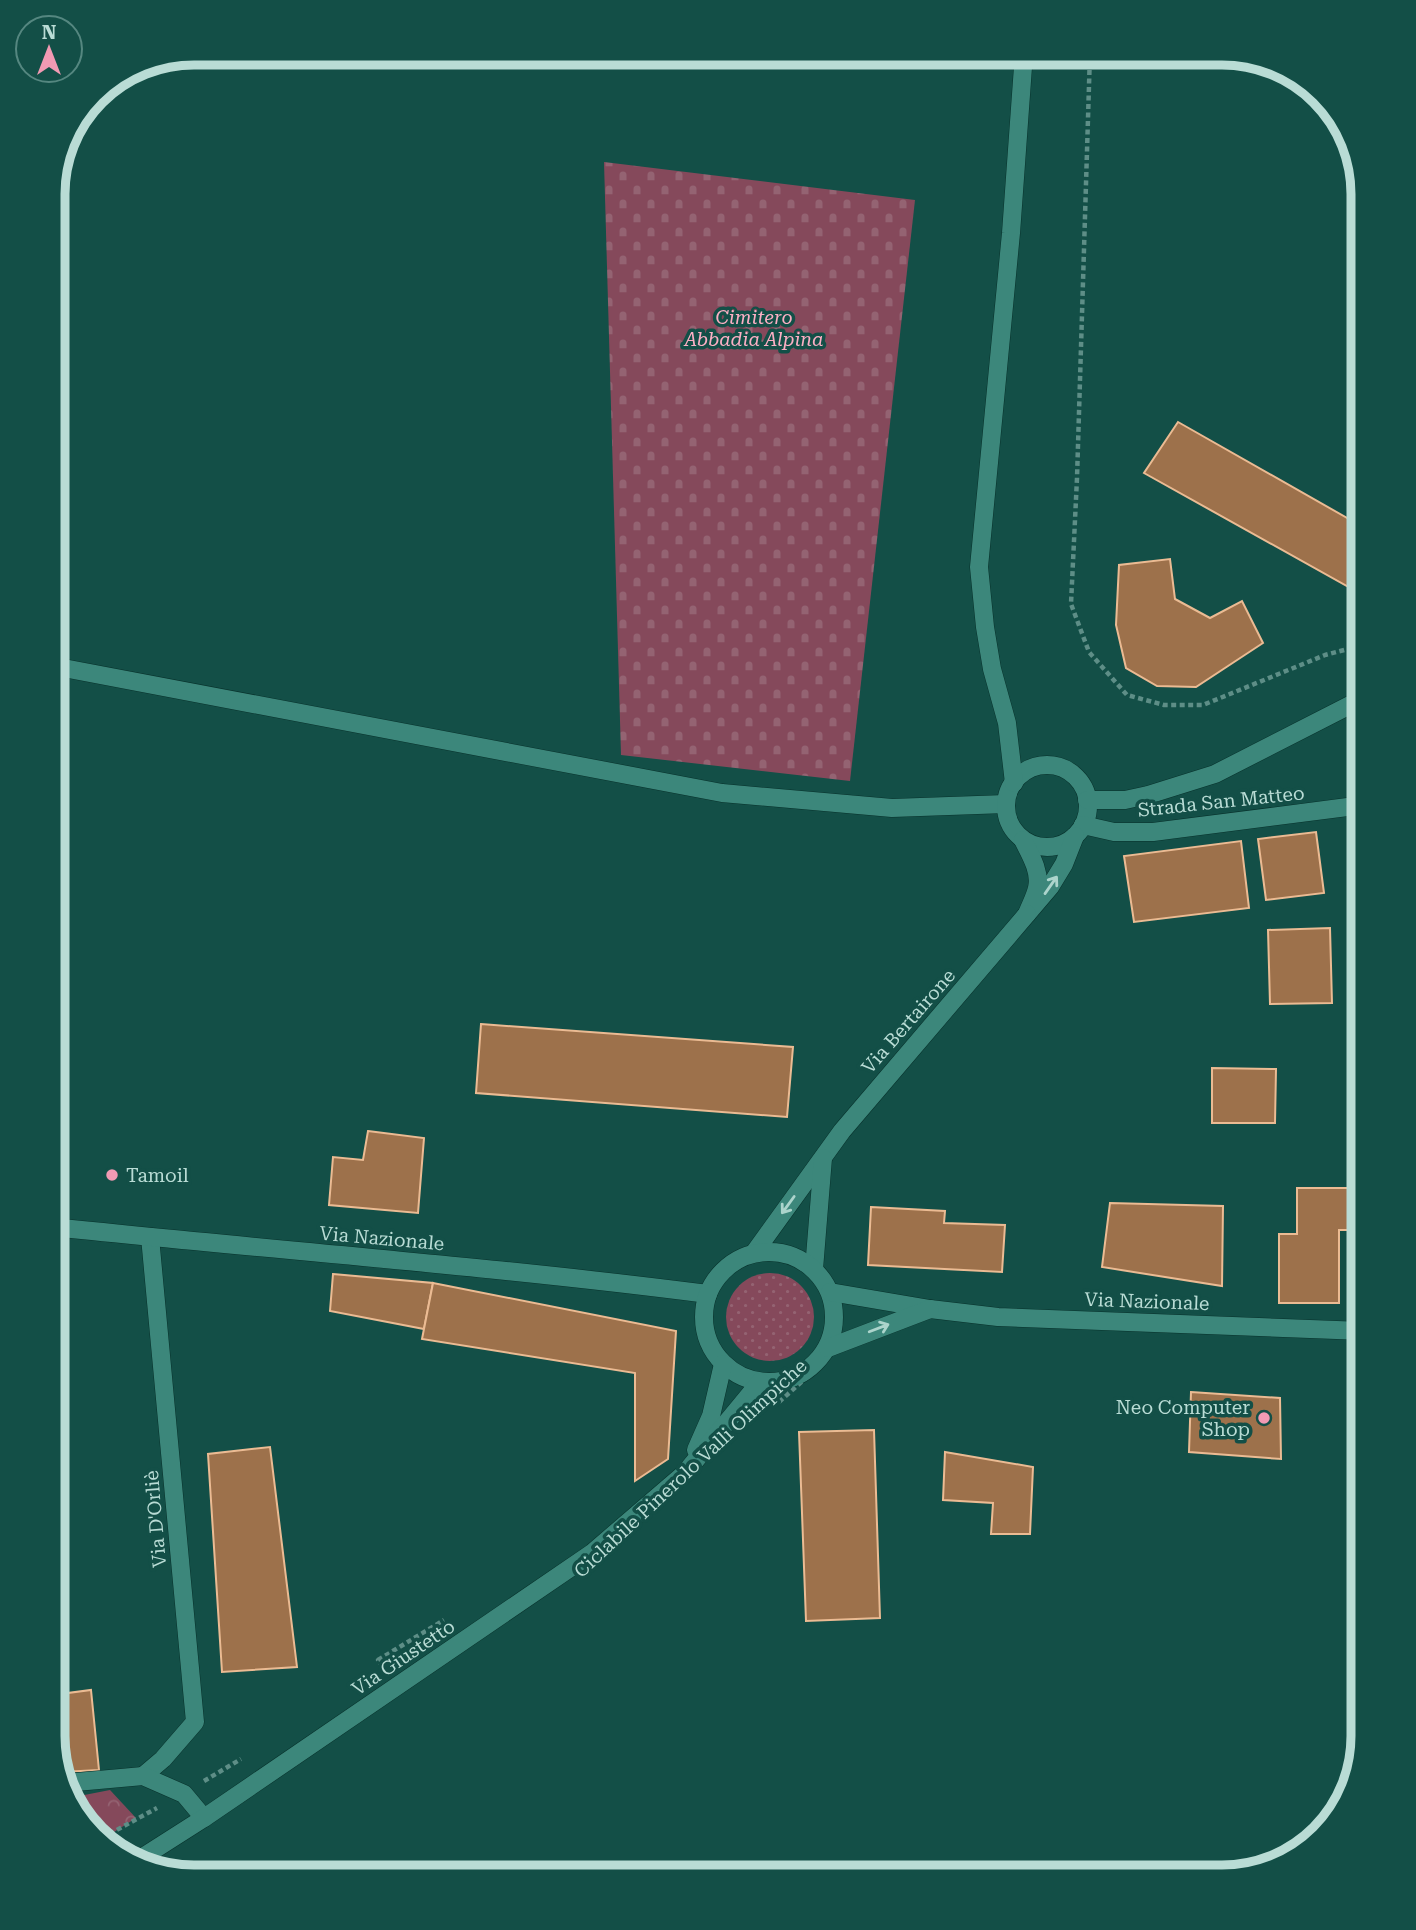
<svg xmlns="http://www.w3.org/2000/svg" width="1416" height="1930" font-family="'Roboto Serif',serif">
  <defs>
    <pattern id="grass-dots" width="8" height="8" patternUnits="userSpaceOnUse" patternTransform="scale(1.75)"><rect width="8" height="8" fill="#85495b"/><path d="M2 2h.1M6 6h.1" fill="none" stroke="#946372" stroke-width="1.8" stroke-linecap="round"/></pattern>
    <pattern id="cemetery-stones" width="16" height="16" patternUnits="userSpaceOnUse" patternTransform="scale(1.75)"><rect width="16" height="16" fill="#85495b"/><path d="M2 7V4a2 2 0 0 1 4 0v3zM10 15v-3a2 2 0 0 1 4 0v3z" fill="#946372"/></pattern>
    <pattern id="park-crowns" width="20" height="18" patternUnits="userSpaceOnUse" patternTransform="scale(1.75)"><rect width="20" height="18" fill="#85495b"/><path d="M2 6a3 3 0 1 1 6 0M12 15a3 3 0 1 1 6 0" fill="none" stroke="#946372"/></pattern>
  </defs>
  <rect width="100%" height="100%" fill="#134f47"/>
  <circle fill="url(#grass-dots)" cx="770" cy="1317" r="44"/>
  <path fill="url(#cemetery-stones)" d="M604,162L915,200L850,781L621,755Z"/>
  <path fill="url(#park-crowns)" d="M110,1790L136,1818L103,1839L72,1807L69,1798Z"/>
  <g fill="#9d714b" stroke="#ebbb93" stroke-width="2">
    <path d="M1363,309V339L1353,335Z"/>
    <path d="M1178,422L1363,527V595L1144,473Z"/>
    <path d="M1170,559L1175,599L1210,618L1242,601L1263,643L1196,687L1157,686L1126,668L1116,625L1119,565Z"/>
    <path d="M1316,832L1324,893L1266,900L1258,839Z"/>
    <path d="M1241,841L1249,908L1134,922L1124,856Z"/>
    <path d="M1330,928L1332,1003L1270,1004L1268,930Z"/>
    <path d="M481,1024L793,1047L787,1117L476,1093Z"/>
    <path d="M1212,1068L1276,1069L1275,1123H1212Z"/>
    <path d="M1353,1076H1363V1134H1354Z"/>
    <path d="M368,1131L424,1138L418,1213L329,1205L333,1157L363,1160Z"/>
    <path d="M1297,1188H1363V1230H1339V1303H1279V1234H1297Z"/>
    <path d="M1110,1203L1223,1206L1222,1286L1102,1267Z"/>
    <path d="M871,1207L945,1211L944,1223L1005,1225L1002,1272L868,1265Z"/>
    <path d="M333,1274L433,1283L424,1329L330,1311Z"/>
    <path d="M1361,1275H1363V1305H1360Z"/>
    <path d="M433,1283L676,1331L668,1459L635,1481V1373L422,1339Z"/>
    <path d="M1361,1390L1363,1391V1442H1361Z"/>
    <path d="M1191,1392L1280,1398L1281,1459L1189,1452Z"/>
    <path d="M874,1430L880,1618L806,1621L799,1432Z"/>
    <path d="M270,1447L297,1667L222,1672L208,1454Z"/>
    <path d="M945,1452L1033,1467L1030,1534H991L993,1503L943,1500Z"/>
    <path d="M91,1690L99,1770L62,1772L52,1737L53,1695Z"/>
  </g>
  <g fill="none" stroke-linecap="round" stroke-linejoin="round">
    <g stroke="#08322c" stroke-width="19">
      <g id="minor">
        <path d="M53,666L722,793L892,808L1006,804"/>
        <circle cx="1047" cy="806" r="41"/>
        <path d="M1014,783L1007,723L992,669L985,627L979,567L1011,233L1024,53"/>
        <path d="M1087,800H1125L1148,795L1215,774L1352,704L1363,701"/>
        <path d="M1083,825L1114,832H1153L1363,805"/>
        <path d="M1023,840C1030,854 1041,872 1037,888C1035,897 1030,906 1027,914L1050,887L1064,864L1075,836"/>
        <path d="M754,1253L842,1131L1027,914"/>
        <path d="M814,1269L823,1158"/>
        <path d="M143,1776L163,1759L195,1722L150,1237"/>
        <path d="M65,1783L143,1776L184,1794L204,1818"/>
      </g>
    </g>
    <g stroke="#08322c" stroke-width="19">
      <path id="tertiary" d="M53,1227C271,1250 490,1266 708,1294"/>
    </g>
    <g stroke="#08322c" stroke-width="19">
      <g id="secondary">
        <circle cx="769" cy="1317" r="65"/>
        <path d="M830,1292L930,1309L998,1317L1363,1331"/>
        <path d="M828,1348L930,1309"/>
        <path d="M696,1450L711,1416L723,1364"/>
        <path d="M135,1862L204,1818L592,1553L685,1473L760,1382"/>
      </g>
    </g>
    <g stroke="#5e8e87" stroke-width="4.5" stroke-dasharray="5 3.5" stroke-linecap="butt">
      <path d="M1090,53L1077,478L1071,604L1089,652L1127,695L1164,705H1203L1325,655L1363,645"/>
      <path d="M779,1402L817,1368"/>
      <path d="M383,1667L378,1660L444,1620"/>
      <path d="M204,1781L241,1759"/>
      <path d="M102,1838L157,1808"/>
    </g>
    <use href="#minor" stroke="#3c877b" stroke-width="18"/>
    <use href="#tertiary" stroke="#3c877b" stroke-width="18"/>
    <use href="#secondary" stroke="#3c877b" stroke-width="18"/>
  </g>
  <defs><path id="oneway-shaft" d="M-6 0H5M1.5-3L5.5 0L1.5 3" fill="none" stroke-width="1.6" stroke-linecap="round" stroke-linejoin="round" transform="scale(1.75)"/></defs>
  <g stroke="#acd4cc">
    <use href="#oneway-shaft" transform="translate(1051 885) rotate(-55)"/>
    <use href="#oneway-shaft" transform="translate(788 1205) rotate(126)"/>
    <use href="#oneway-shaft" transform="translate(879 1328) rotate(-21)"/>
  </g>
  <g fill="#f19ab3" stroke="#134f47" stroke-width="2.5">
    <circle cx="112" cy="1175" r="7"/>
    <circle cx="1264" cy="1418" r="7"/>
  </g>
  <g text-anchor="middle" stroke-width="7" stroke-linejoin="round" paint-order="stroke">
    <g font-size="19" font-style="italic" fill="#fcafc4" stroke="#134f47">
      <text x="754" y="324">Cimitero<tspan x="754" dy="22">Abbadia Alpina</tspan></text>
    </g>
    <g font-size="19" fill="#b9dcd5" stroke="#134f47">
      <text transform="translate(1221 801) rotate(-6)" y="7">Strada San Matteo</text>
      <text transform="translate(908 1021) rotate(-49)" y="7">Via Bertairone</text>
      <text transform="translate(382 1238) rotate(5)" y="7">Via Nazionale</text>
      <text transform="translate(1147 1301) rotate(2)" y="7">Via Nazionale</text>
      <text transform="translate(690 1468) rotate(-43)" y="7">Ciclabile Pinerolo Valli Olimpiche</text>
      <text transform="translate(155 1519) rotate(-95)" y="7">Via D'Orliè</text>
      <text transform="translate(403 1657) rotate(-34)" y="7">Via Giustetto</text>
    </g>
    <g font-size="19" fill="#b9dcd5" stroke="#134f47" text-anchor="start">
      <text x="126" y="1182">Tamoil</text>
      <text x="1250" y="1414" text-anchor="end">Neo Computer<tspan x="1250" dy="22">Shop</tspan></text>
    </g>
  </g>
  <path d="M0 0H1416V1930H0ZM194 65H1222A129 129 0 0 1 1351 194V1736A129 129 0 0 1 1222 1865H194A129 129 0 0 1 65 1736V194A129 129 0 0 1 194 65Z" fill="#134f47" fill-rule="evenodd"/>
  <path fill="none" stroke="#b9dcd5" stroke-width="9" d="M194 65H1222A129 129 0 0 1 1351 194V1736A129 129 0 0 1 1222 1865H194A129 129 0 0 1 65 1736V194A129 129 0 0 1 194 65Z"/>
  <g transform="translate(49 49)"><circle r="33" fill="#134f47" stroke="#558780" stroke-width="2"/>
  <path d="M0-5L12 26L0 18L-12 26Z" fill="#f19ab3"/>
  <text y="-10" font-size="19" font-weight="bold" text-anchor="middle" fill="#b9dcd5">N</text>
  </g>
</svg>
